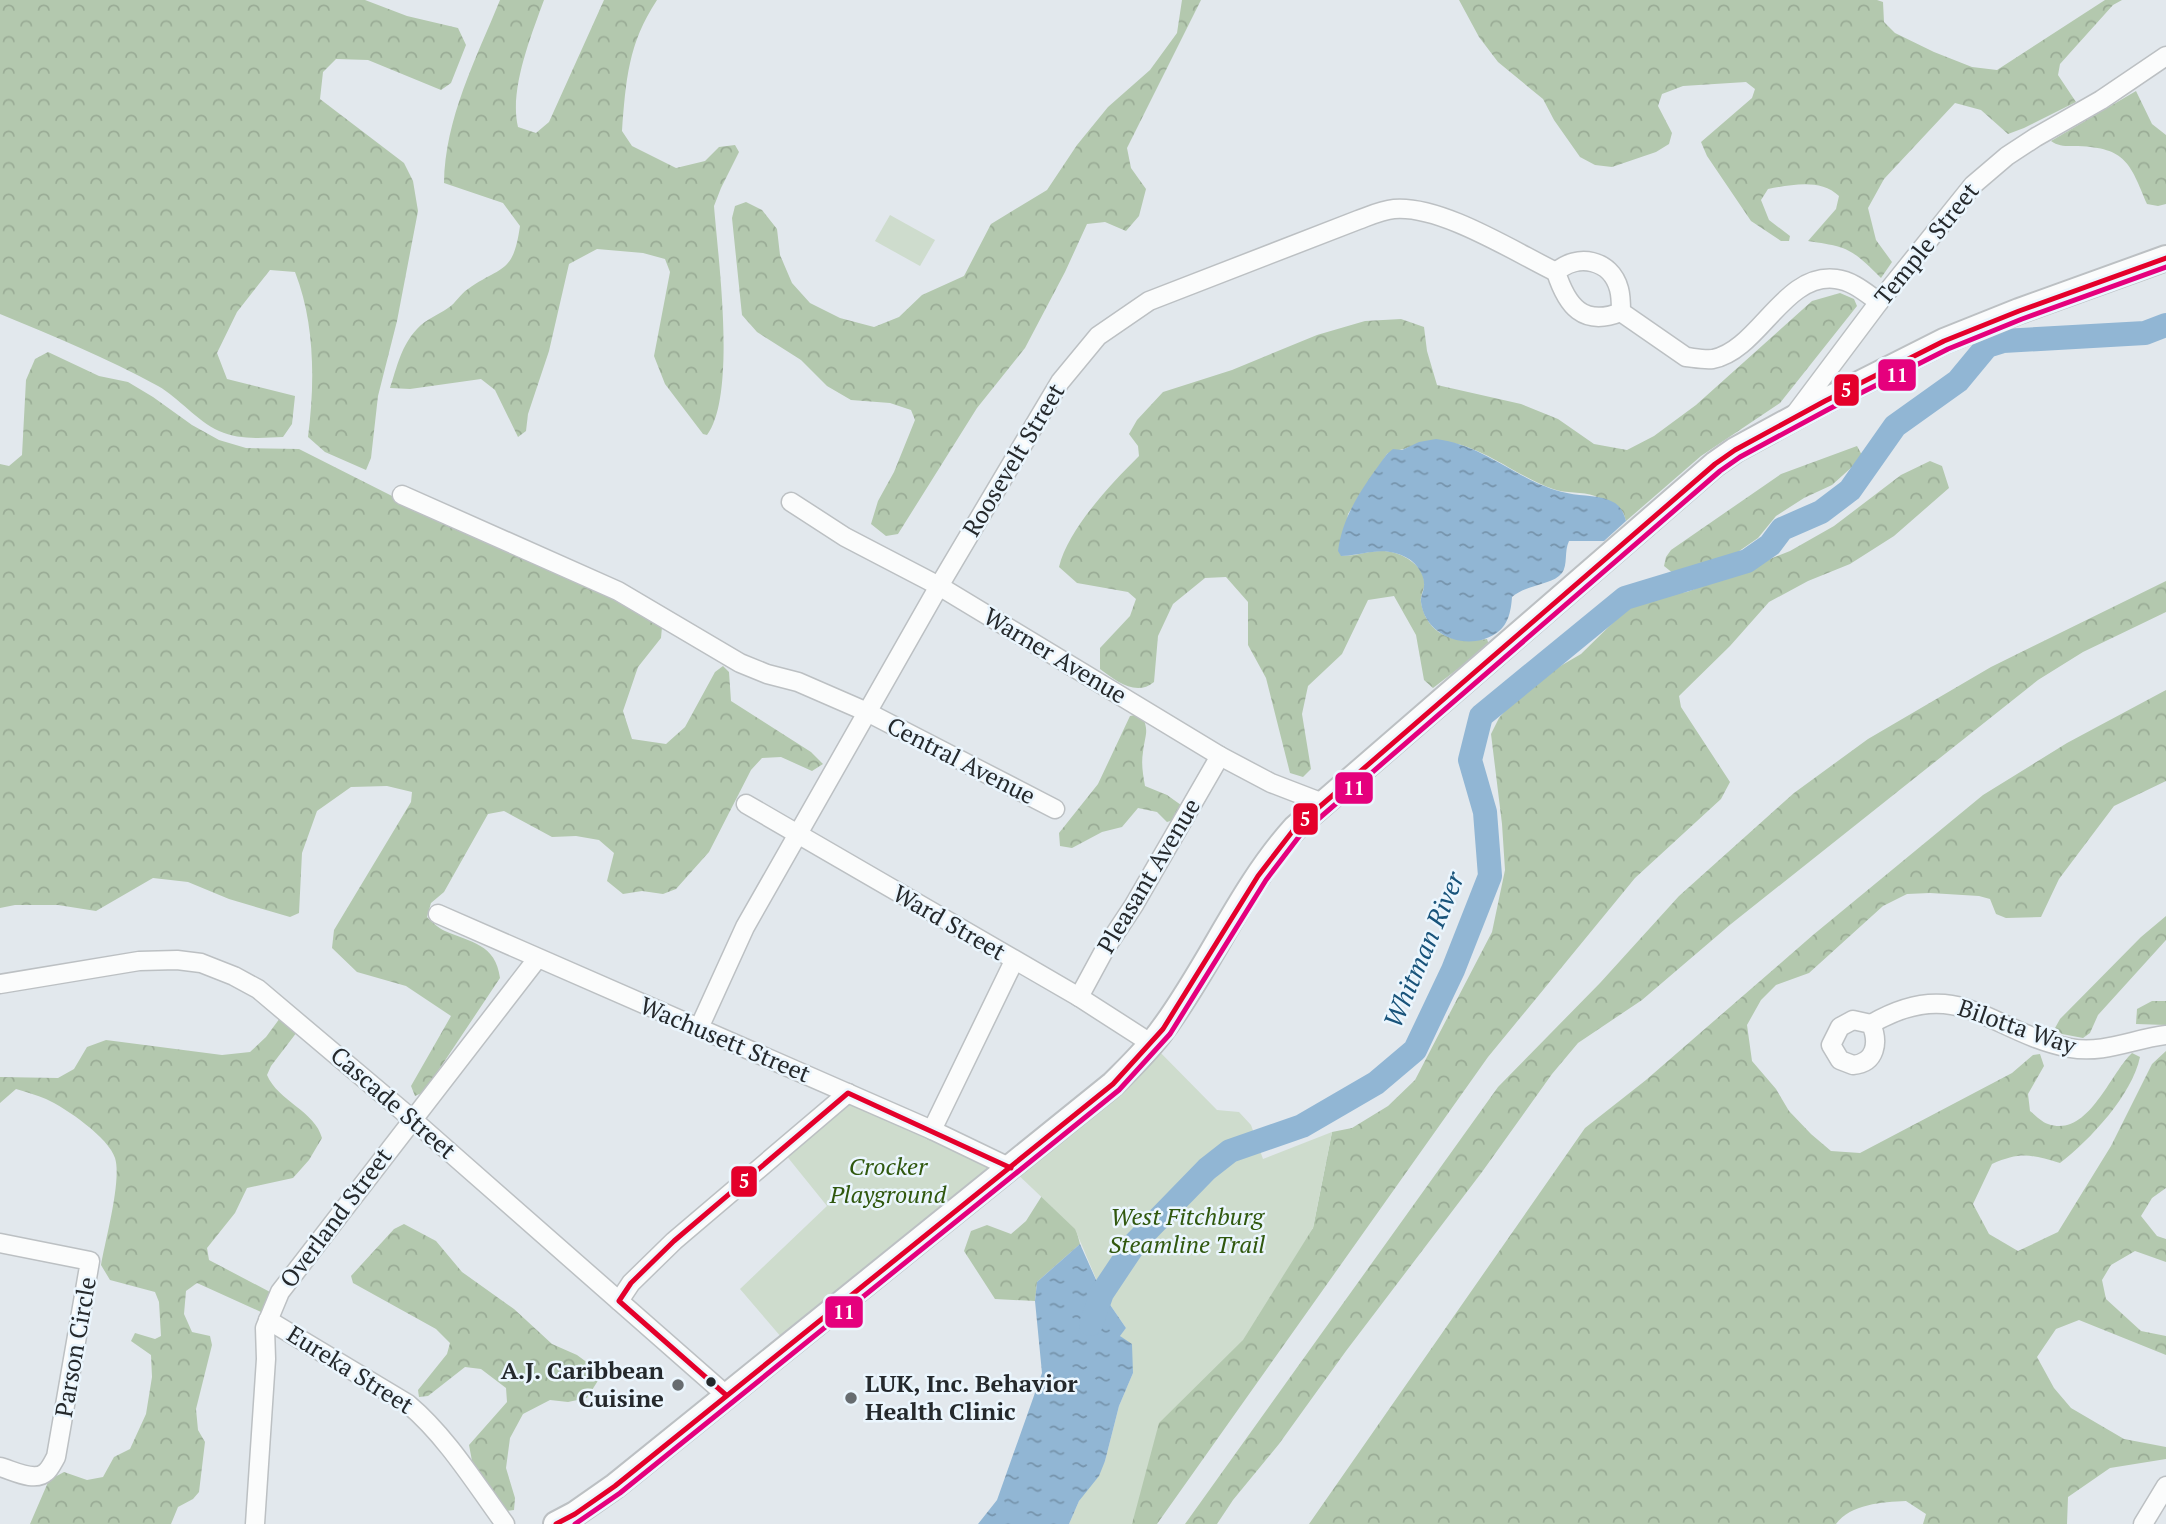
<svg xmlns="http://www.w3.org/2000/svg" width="2166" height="1524" font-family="'PT Serif',serif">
  <defs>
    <pattern id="forest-crowns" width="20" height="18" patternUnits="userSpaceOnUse" patternTransform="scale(1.75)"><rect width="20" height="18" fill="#b3c8ae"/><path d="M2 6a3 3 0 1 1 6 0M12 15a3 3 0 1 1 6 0" fill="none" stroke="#9aac96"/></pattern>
    <pattern id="water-ripples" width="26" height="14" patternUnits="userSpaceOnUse" patternTransform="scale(1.75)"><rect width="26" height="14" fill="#91b6d4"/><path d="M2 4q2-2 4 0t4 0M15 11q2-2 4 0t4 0" fill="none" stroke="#7694ac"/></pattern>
  </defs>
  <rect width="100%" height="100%" fill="#e2e8ed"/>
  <g fill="url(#forest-crowns)">
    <path d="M0,0H365L407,16L458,28L466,45L451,83L441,90L368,60L336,59L323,72L320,99L404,163L413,181L418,211L397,321L378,396L371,458L366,470L325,452L308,437C315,383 315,323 295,272L270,270L237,312L217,353L227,379L295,396L292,424L283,437C261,438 239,440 219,431C197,421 179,398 158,386C107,358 53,336 0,314Z"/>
    <path d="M500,0H544C531,36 509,90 518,127L536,133L549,122L604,0H657C628,44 626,80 622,131L632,146L676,168L705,161L719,147L735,145L739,152L721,188L714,206C718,258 737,395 707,435L703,434L665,384L654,356L670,272L665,259L643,253L597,249L569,264L549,351L528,414L526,431L518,437L495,390L481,379L410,389L390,388C397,367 401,346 417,329C427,318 437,316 448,308C456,303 460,294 468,289C502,265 513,275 520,226L503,203L444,183C445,118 476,59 500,0Z"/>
    <path d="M1182,0H1201L1127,148L1131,168L1146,189L1139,216L1126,231L1105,222L1087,224L1065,272L1025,348L977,408L898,534L886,536L871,524L878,501L894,472L915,420L911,410L890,403L851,400L827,386L801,360L757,332L742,315L732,218L735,206L746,202L762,210L777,229L780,255L792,283L810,303L840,318L874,327L899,317L922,295L964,276L991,224L1047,190L1077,145L1108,107L1150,70L1177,33Z"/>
    <path d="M1459,0H1877L1883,2L1884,22L1895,33L1934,52L1972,67L1997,70L2105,0H2122L2113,5L2060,64L2058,75L2076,102L2024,128L2008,134L1981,110L1955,103L1884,179L1868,208L1876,240L1892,262L1881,278C1852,249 1849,247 1808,241L1836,209L1839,196C1820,178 1791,185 1768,189L1761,200L1769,220L1790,236L1789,241H1781L1751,221L1707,156L1701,142L1752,98L1755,89L1746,82L1683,86L1662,94L1658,106L1672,133L1669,144L1656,152L1612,167L1595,165L1580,157L1554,120L1543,99L1498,62L1479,37Z"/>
    <path d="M2136,91L2152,124L2166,135V204L2158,206L2147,204C2130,163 2126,148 2078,146C2068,146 2059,147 2051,141Z"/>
    <path d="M1840,293L1854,299L1857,306L1780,403L1701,456L1626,521L1623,512C1614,507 1605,500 1595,496C1582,491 1566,494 1553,489C1504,472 1462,424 1407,448C1399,451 1394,449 1387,454L1348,514L1342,556C1360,556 1376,547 1395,553C1409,557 1427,570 1424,587C1423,592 1420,597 1421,602C1427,637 1457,644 1487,639L1489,645L1433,688L1424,680L1416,635L1394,596L1368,600L1342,654L1308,686L1302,714L1311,769L1303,777L1290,773L1266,678L1248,645V602L1226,577L1205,578L1173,604L1158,636L1154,682C1136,697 1116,681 1100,669V648L1130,616L1136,599L1128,592L1077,583L1059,567C1068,529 1111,484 1139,456L1138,446L1129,434L1137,420L1163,392L1232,370L1317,335L1365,321L1401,319L1424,327L1427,351L1437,385L1521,404L1558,419L1594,444L1627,450L1654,436L1696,405L1812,301Z"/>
    <path d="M48,352L99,376L128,382L153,397L192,425L219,440L246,448L299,449L398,499L605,590L662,627L661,638L638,667L623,711L632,739L666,744L685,727L715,672L723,666L729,672L731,701L811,752L823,764L812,771L781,757L762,758L751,770L709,852L676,889L663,894L642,891L623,894L607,881L614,853L599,840L576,836L552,837L504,811L488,814L444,892L431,903L427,917C432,922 438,928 445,931C470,942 496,944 500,978L424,1092L415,1096L411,1086L451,1016L406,986L357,972L332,948L334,930L411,802L412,792L387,786L351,787L317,811L302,853L299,913L290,917L229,899L188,882L153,878L96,911L58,905H15L0,908V464L9,466L22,455L26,380L35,359Z"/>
    <path d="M1857,446L1863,457L1832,485L1804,498L1776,516L1758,538L1732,556L1674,574L1664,566L1666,557L1671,550L1781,474Z"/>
    <path d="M1930,461L1942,466L1949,488L1894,536L1850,564L1808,581L1769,602L1730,646L1679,696L1681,707L1730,782L1721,799L1635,878L1488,1057L1157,1524H1121L1136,1445L1313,1228L1332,1132L1352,1128L1388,1106L1415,1080L1492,932L1505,870L1502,824L1491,734L1499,718L1526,686L1581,654L1634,602L1658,595L1687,592L1790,551L1834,526L1901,475Z"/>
    <path d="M2166,581V612L2083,652L2038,680L1731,924L1642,1000L1578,1043L1552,1074L1482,1172L1346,1351L1279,1444L1233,1500L1217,1524H1185L1498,1087L1600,983L1679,896L1794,793L1868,739L1991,667Z"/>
    <path d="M2166,690V781L2114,806L2059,879L2041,917L2006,918L1996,914L1990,899L1979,896L1930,893L1907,894L1883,906L1809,973L1776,985L1761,1000L1747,1025L1752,1061L1776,1089L1789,1111L1811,1134L1831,1151L1860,1153L2012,1073L2033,1055L2040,1054L2044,1066L2028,1094L2030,1111C2035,1115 2042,1122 2048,1124C2088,1138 2109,1075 2132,1053L2140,1057C2132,1095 2090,1140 2060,1163C2030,1154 2020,1152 1992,1164L1973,1204L1989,1234L2018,1251L2058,1232L2111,1146L2152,1064L2166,1051V1188L2152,1198L2141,1216L2157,1236L2166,1239V1262L2135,1251L2111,1265L2102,1280L2106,1299L2141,1331L2166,1336V1355L2079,1320L2056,1329L2037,1357L2054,1388L2071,1408L2124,1439L2166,1447V1459L2110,1468L2068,1497L2067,1524H1923L1926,1514L1906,1501C1882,1502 1851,1504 1836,1524H1309L1585,1128L1646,1080L1813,935L1983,795L2067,743Z"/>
    <path d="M1141,714C1150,731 1145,734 1143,752C1141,764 1143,774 1145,786L1167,795L1181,805L1180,818L1167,822L1157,812L1138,808L1122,827L1102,832L1072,848L1060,846L1059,833L1098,784L1130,716Z"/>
    <path d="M2166,916V940L2098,1015L2090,1033L2083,1038L2062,1034L2055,1028L2060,1019L2141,937Z"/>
    <path d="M2152,1001H2166V1025L2136,1024L2137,1009Z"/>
    <path d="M280,1018L297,1032L271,1066L267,1075C278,1101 315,1111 322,1138L309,1160L293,1178L247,1188L235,1213L207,1248L209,1260L270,1292L271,1302L261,1312L197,1283L186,1291L184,1314L192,1332L210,1336L212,1345L196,1409L198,1430L205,1442L199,1492L193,1499L178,1507L171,1524H30L49,1480L64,1472L87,1480L103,1477L114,1457L130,1449L146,1414L152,1377L151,1355L131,1341L135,1333L155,1339L161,1336L159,1302L155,1292L110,1280L101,1265C105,1241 122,1180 115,1158C109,1138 66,1108 46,1099C37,1095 26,1092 16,1089L0,1103V1077L58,1078L74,1069L87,1047L106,1040L222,1055L250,1052L266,1037Z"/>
    <path d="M1050,1183L1076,1229L1080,1244L1037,1282L1035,1301L995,1299L964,1251L971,1231L987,1225L1011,1234L1026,1221Z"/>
    <path d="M404,1224L436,1241L462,1272L514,1309L552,1344L577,1355L596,1369L599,1379L587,1398L568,1402L550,1400L523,1414L510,1438L506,1468L515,1498L514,1510L506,1511L472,1461L469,1445L507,1402L506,1388L481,1369L465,1367L428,1396L419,1397L418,1390L447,1354L450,1343L436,1329L353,1283L351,1276L394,1229Z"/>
  </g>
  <g fill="#cedccd">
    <path d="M890,215L935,240L920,266L875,241Z"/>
    <path d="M1152,1044L1217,1110L1239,1112L1251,1125L1263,1159L1332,1132L1313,1228L1243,1340L1159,1423L1132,1524H1069L1079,1501L1105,1461L1119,1406L1133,1373L1120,1335L1126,1328L1102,1293L1075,1229L1011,1168L788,1345L740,1289L827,1206L781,1149L848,1093L1011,1168Z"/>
  </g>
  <g fill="url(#water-ripples)">
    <path d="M1436,439C1486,445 1521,484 1567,493C1584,497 1600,494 1615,503C1622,508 1624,514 1626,521L1604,541H1569C1564,551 1568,565 1562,573C1553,585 1527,584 1512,597C1511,612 1508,626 1495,634C1467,652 1425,636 1421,602C1420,597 1424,591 1424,586C1425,576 1417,564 1409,559C1384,544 1367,555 1341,556L1338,551C1343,513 1365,484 1387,454L1393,449L1402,450L1419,442Z"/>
    <path d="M1080,1244L1102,1293L1126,1328L1120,1336L1132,1344L1133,1373L1119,1406L1105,1461L1099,1476L1079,1501L1069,1524H978L997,1500L1042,1373L1035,1301L1037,1282Z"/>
  </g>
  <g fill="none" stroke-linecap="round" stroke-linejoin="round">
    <path stroke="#91b6d4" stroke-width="24" d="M1091,1324L1102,1293L1136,1242L1207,1169L1230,1151L1302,1126L1376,1083L1415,1050L1453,970L1490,876L1485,812L1470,760L1481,716L1625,598L1747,561L1770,545L1782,529L1821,512L1850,490L1895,426L1958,381L1987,346L2003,341L2145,333L2166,325"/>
    <g stroke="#bcc0c3" stroke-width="21">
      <g id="minor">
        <path d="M1621,312C1583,327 1567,306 1556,272C1577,253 1611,259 1619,289C1621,296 1621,304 1621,312L1686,357C1695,358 1704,360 1713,359C1759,350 1784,272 1836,279C1853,281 1866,293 1879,302"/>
        <path d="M1795,414L1879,302L1973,185L2007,156L2036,137L2101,100L2166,56"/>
        <path d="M402,495L618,591L740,663L767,674L798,682L867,712L1055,809"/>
        <path d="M791,502L845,537L939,586L1220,756L1271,783L1323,803"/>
        <path d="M746,804L1079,997L1152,1044"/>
        <path d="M438,914L932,1130L1011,1168"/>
        <path d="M0,984L139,961L177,960L201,963L234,976L258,989L412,1119L726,1395"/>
        <path d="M1079,997L1105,949L1134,905L1220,756"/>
        <path d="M1853,1020L1871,1024C1879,1042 1876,1063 1853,1065L1840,1060L1831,1045L1840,1027Z"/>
        <path d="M1871,1024C1959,973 1989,1032 2070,1048C2104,1054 2133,1039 2166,1035"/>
        <path d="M699,1028L745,927L939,586L1060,382L1098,336L1149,301L1358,220C1369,216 1382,210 1394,209C1441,205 1513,251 1556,272"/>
        <path d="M932,1130L1014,961"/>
        <path d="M0,1243L90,1261L56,1457C53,1462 50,1469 46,1472C35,1483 12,1470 0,1467"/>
        <path d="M619,1301L631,1283L674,1241L848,1093"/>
        <path d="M268,1320L408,1404C447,1437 475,1483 505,1524"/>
        <path d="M255,1524L266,1359L265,1328L280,1292L537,959"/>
        <path d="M2143,1524L2166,1486"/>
      </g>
    </g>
    <g stroke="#bcc0c3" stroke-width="28">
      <path id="highway" d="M556,1524L575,1514L615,1486L1113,1084C1131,1066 1149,1049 1163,1029C1211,964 1241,888 1295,828L1715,464L1735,450L1825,401L1944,341L2019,311L2166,258"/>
    </g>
    <use href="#minor" stroke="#fbfcfc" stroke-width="18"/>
    <use href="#highway" stroke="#fbfcfc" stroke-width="24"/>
    <g stroke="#ebf6fe" stroke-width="10">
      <g id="bus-1">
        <path d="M726,1395L619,1301L631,1283L674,1241L848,1093L1011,1168"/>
        <path d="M556,1524L575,1514L615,1486L1113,1084L1163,1029L1258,876L1295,828L1715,464L1735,450L1825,401L1944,341L2019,311L2166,258"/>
      </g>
    </g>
    <g stroke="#ebf6fe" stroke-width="10">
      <path id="bus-2" d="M575,1524L620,1493L1119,1090L1170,1034L1266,880L1301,834L1720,471L1740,457L1829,409L1948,349L2022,319L2166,267"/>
    </g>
    <use href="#bus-1" stroke="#e4002b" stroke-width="5"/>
    <use href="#bus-2" stroke="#e5007d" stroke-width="5"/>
  </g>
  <circle fill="#25292c" stroke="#ebf6fe" stroke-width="2.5" cx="711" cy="1382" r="6"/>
  <g fill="#676c70" stroke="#ebf6fe" stroke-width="2.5">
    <circle cx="678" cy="1385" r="7"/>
    <circle cx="851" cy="1398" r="7"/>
  </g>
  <g text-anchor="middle" stroke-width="5" stroke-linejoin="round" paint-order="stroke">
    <g font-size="24" fill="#25292c" stroke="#ebf6fe">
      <text transform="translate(1927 244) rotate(-51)" y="8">Temple Street</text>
      <text transform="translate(1014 460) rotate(-59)" y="8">Roosevelt Street</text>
      <text transform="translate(1055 656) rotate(31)" y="8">Warner Avenue</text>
      <text transform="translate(961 761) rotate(27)" y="8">Central Avenue</text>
      <text transform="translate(1149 876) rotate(-59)" y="8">Pleasant Avenue</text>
      <text transform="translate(949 923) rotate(30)" y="8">Ward Street</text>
      <text transform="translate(2017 1027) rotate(19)" y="8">Bilotta Way</text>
      <text transform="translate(725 1040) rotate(23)" y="8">Wachusett Street</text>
      <text transform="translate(393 1103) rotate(41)" y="8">Cascade Street</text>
      <text transform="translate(336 1218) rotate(-53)" y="8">Overland Street</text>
      <text transform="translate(76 1347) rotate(-80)" y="8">Parson Circle</text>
      <text transform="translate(350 1370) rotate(32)" y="8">Eureka Street</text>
    </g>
    <g font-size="24" font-style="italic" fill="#30580e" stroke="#ebf6fe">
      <text x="888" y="1175">Crocker<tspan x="888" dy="28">Playground</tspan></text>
      <text x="1187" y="1225">West Fitchburg<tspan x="1187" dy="28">Steamline Trail</tspan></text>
    </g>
    <g font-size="24" font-weight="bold" fill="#25292c" stroke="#ebf6fe" text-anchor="end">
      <text x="664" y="1379">A.J. Caribbean<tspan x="664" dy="28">Cuisine</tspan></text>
      <text x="865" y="1392" text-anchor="start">LUK, Inc. Behavior<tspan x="865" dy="28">Health Clinic</tspan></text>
    </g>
    <g font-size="26" font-style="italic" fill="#18537a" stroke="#ebf6fe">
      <text transform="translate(1424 950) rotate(-67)" y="9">Whitman River</text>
    </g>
  </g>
  <g stroke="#ebf6fe" stroke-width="2.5">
    <rect x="1877" y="358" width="40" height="34" rx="7" fill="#e5007d"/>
    <rect x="1833" y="373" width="27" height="34" rx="7" fill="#e4002b"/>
    <rect x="1334" y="771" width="40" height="34" rx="7" fill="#e5007d"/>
    <rect x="1292" y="802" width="27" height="34" rx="7" fill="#e4002b"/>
    <rect x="730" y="1165" width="28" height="33" rx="7" fill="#e4002b"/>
    <rect x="824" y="1295" width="40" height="34" rx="7" fill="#e5007d"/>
  </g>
  <g font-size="19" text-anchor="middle" font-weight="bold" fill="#fff">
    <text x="1897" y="382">11</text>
    <text x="1846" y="397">5</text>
    <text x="1354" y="795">11</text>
    <text x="1305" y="826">5</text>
    <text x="744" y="1188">5</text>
    <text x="844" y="1319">11</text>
  </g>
</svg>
